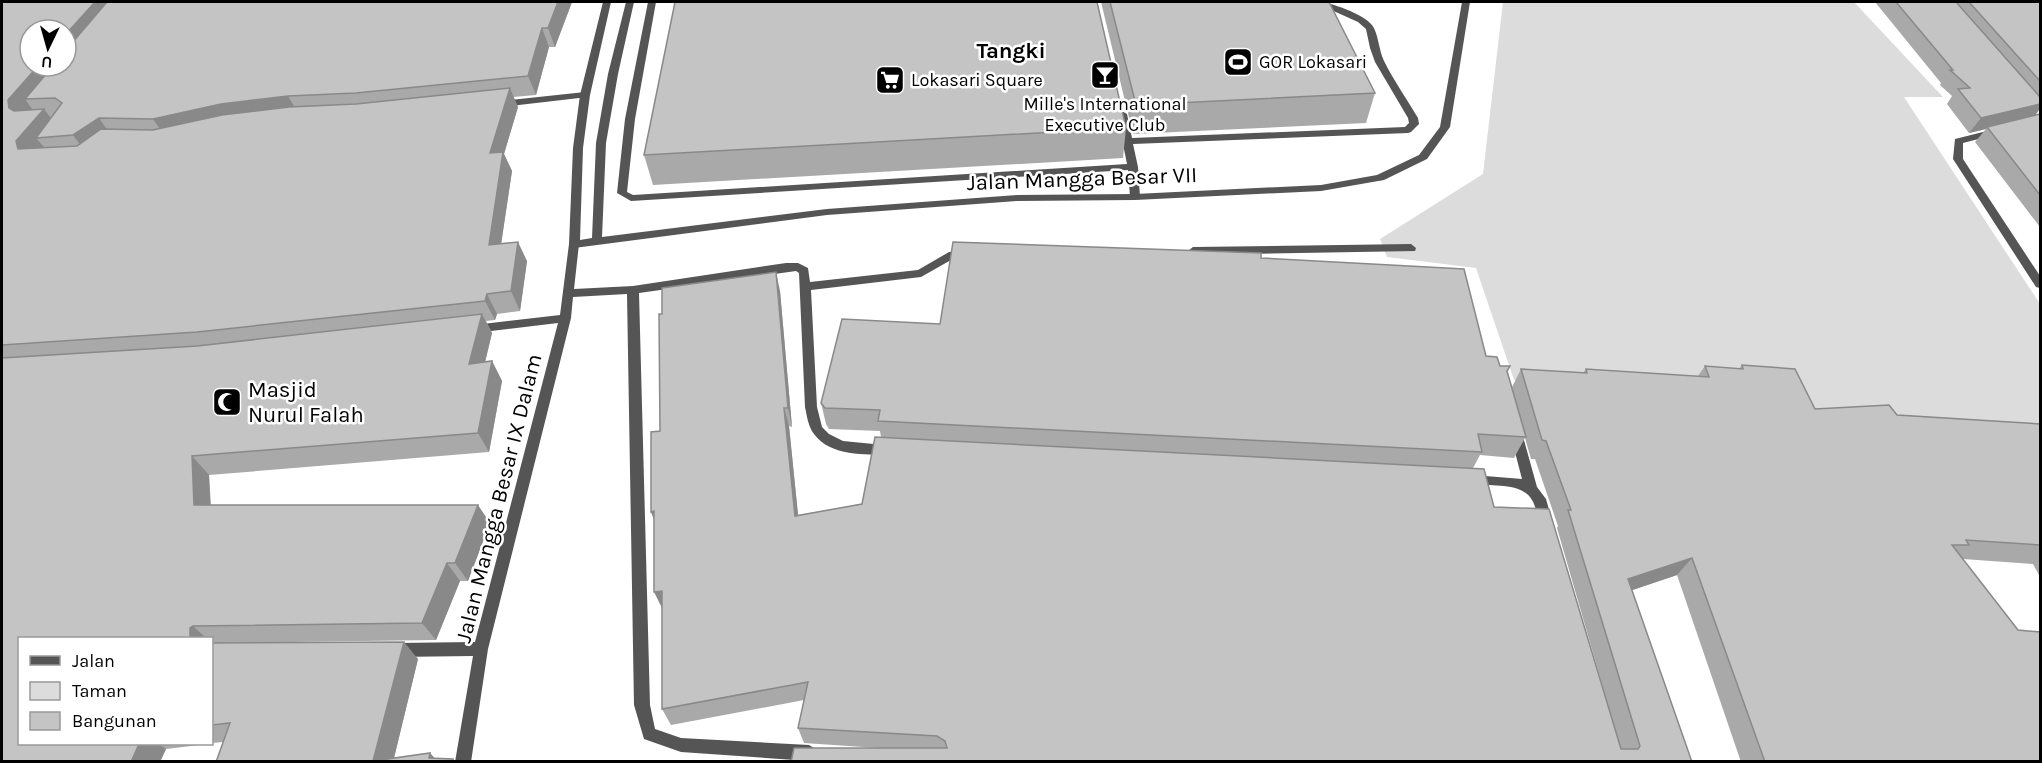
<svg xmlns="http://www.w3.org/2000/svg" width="2042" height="763" font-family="Karla,sans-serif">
  <rect width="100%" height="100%" fill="#fff"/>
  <path fill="#dcdcdc" d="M1503,2H1854L1943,97H1904L2040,304V432L1803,415L1785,381L1514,380L1476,268L1387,257L1380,239L1483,174Z"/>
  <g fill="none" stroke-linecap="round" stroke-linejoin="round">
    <path fill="#555" fill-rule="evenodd" d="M648,2H656L635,119L627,192L633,195L1127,164L1117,114L1122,111L1127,114L1132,138L1405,127L1409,123L1408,118L1375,62L1370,48L1366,29L1358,22L1318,4L1317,2C1331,2 1363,14 1372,25C1378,32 1379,51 1384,61C1394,81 1407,99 1418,118L1419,124L1411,132L1408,133L1133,144L1138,167L1140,197L1135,200L1130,197L1128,170L631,201L617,193L625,119Z"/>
    <g fill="#555" fill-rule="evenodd">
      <path d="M585,92L588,93V97L501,107L496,104L501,101Z"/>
      <path d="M1995,129L1998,130V134L1963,143V159L2040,276V288L2036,287L1953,159L1955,139Z"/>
      <path d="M574,240L579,244L574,289L633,286L786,263H798L808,268L810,282L918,270L949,252L965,251L970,255L965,259L951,260L921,277L811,290L817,407L822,427L829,434L843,441L894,446L896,450L894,454L890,455C865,454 831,457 814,434C808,426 807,416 805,407L799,273L796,271L639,293L650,705L655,729L681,738L809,745L814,748L817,753L814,758L809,761L681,752L644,739L634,705L627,294L573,297L571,318L488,649L471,762H455L473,656L395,657L390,655L388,650L390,645L395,643L475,642L558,323L474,333L468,329L474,325L560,315L569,244Z"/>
      <path d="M1411,244L1416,248L1415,251L1193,255L1188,251L1193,247Z"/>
      <path d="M1516,428L1520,430L1522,433L1537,487L1546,499L1553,524L1551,528L1546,530L1541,528C1537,519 1537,508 1532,500C1522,482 1491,486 1473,485L1468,484L1467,480L1468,476L1473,475L1522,479L1510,433L1512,430Z"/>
    </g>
    <path fill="#555" fill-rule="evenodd" d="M603,2H611L590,95L583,148L580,240L592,238L596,143L608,74L626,2H634L618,74L606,143L602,237L827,209L1017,195L1135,194L1321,185L1377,175L1419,155L1440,127L1462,2H1470L1450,127L1427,159L1384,180L1321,191L1135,200L1017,201L827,215L574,248L569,244L573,148L580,95Z"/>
  </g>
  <g fill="#a9a9a9" fill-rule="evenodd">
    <path d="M2,2H572L555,47H549L536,95L513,97L518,107L504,154L512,171L501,244L527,261L520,311L497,314L495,320L486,321L492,333L485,362L492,361L502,381L489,452L209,475L211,505L490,523L468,581H460L436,640L212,643V639H20V744H208L166,749L160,762H2Z"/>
    <path d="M1101,2H1329L1375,93L1366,123L1133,134Z"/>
    <path d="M1875,2H2040V109L2035,116L2040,114V227L1975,142L1986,129L1969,133L1947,104L1952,96L1940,85L1941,83Z"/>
    <path d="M1126,128L1123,158L653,185L644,155Z"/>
    <path d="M1261,258L1486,356L1507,372L1512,387L1521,369L1583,373L1586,369L1698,376L1705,366L1739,369L1742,365L1815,409L1897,415L2040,424V577L2033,564L1963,559L2040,762H1741L1677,575L1632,590L1692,762L878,748L804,743L798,728L804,700L671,725L662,709V607L654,520L651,512L660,431L780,291L792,427L789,426L798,515L862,504L881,437L880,431L829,429L826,424L821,403L940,324ZM1525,438L1531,459H1535L1558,526L1557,528L1606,698L1494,507L1473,468L1480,455L1514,458Z"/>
    <path d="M212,643L418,659L394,758L430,753L435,759H453L455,762H216L223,742L212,743Z"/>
  </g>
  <g fill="#898989">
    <path d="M95,2H124L41,99H25L32,109L23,120L25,128L9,108L8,100L38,66H66V34Z"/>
    <path d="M558,2H572L555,47L548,28Z"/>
    <path d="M542,28L549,47L536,95L528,76Z"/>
    <path d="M510,88L518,107L504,154L512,171L498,265L489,245L490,153Z"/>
    <path d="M288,96L300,116L167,139L153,119L221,104Z"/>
    <path d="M2040,104V108L2033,118L1987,127L1986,129L1969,133L1981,118Z"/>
    <path d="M44,109L59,129L36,138L44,147L32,161L18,149L16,141Z"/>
    <path d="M99,118L113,138L88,155L73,135Z"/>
    <path d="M518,242L527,261L520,311L511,291Z"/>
    <path d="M776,272L780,291L792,427L788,408Z"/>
    <path d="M487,294L497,314L495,320L485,301Z"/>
    <path d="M482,314L492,333L480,383L469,364Z"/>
    <path d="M492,361L502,381L489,452L478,433Z"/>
    <path d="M784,408L789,426L800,534L795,516Z"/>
    <path d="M192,456L209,475L211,523L194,505Z"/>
    <path d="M478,505L490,523L468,581L455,563Z"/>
    <path d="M654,511L659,530L651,512Z"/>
    <path d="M1692,558L1677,575L1615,596L1628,579Z"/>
    <path d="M447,563L460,581L436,640L422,623Z"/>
    <path d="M662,591L663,610L654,592Z"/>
    <path d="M193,626L207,639H190V628Z"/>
    <path d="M404,642L418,659L393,762L373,761Z"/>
    <path d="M139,744H159L166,749L160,762H131Z"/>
    <path d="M430,753L438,762L429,758Z"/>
  </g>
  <g fill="#c4c4c4" stroke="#898989" stroke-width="1.5">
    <path d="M2,2H95L66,34V30H30V66H38L8,100L9,108L14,111L44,109L16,141L18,149L77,146L101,129L153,130L222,115L289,107L356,104L510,88L490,153L503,152L489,245L518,242L511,291L487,294L485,301L197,332L2,345Z"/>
    <path d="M107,2H558L548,28H542L528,76L356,93L288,96L221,104L153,119L99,118L73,135L36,138L62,103L55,98L25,99L53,66H66V50Z"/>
    <path d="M675,2H1097L1126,128L644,155Z"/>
    <path d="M1110,2H1329L1375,93L1136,105Z"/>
    <path d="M1896,2H1956L2040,97V104L1981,118L1958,89L1970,88L1950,70H1953Z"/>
    <path d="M1969,2H2040V81Z"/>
    <path d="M2040,114V195L1987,127Z"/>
    <path d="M953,242L1261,253V258L1464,269L1486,356L1497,357L1500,366H1510L1507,371L1526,437L1478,434L1482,452L878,421L880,410L825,408L821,403L842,319L940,324Z"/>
    <path d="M776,272L788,408H784L795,516L862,504L875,437L1484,469L1494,507L1549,509L1621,749H1638L1640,746L1568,510H1571L1546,441L1542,440L1521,369L1587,373L1586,369L1709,377L1705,366L1743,369L1742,365L1795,369L1815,409L1889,405L1897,415L2040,424V545L1966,540L1969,545H1952L2018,630L2040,632V762H1765L1692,558L1628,579L1692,762H791L794,748H947L945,741L937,736L798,728L808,682L662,709V591L654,592V511L651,512V432L660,431L659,314H662V288Z"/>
    <path d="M482,314L469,364L492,361L478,433L192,456L194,505H478L455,563H447L422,623L193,626L190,628V639H20V744H139L131,762H2V358L197,346Z"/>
    <path d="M404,642L373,761L430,753L429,758L453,759V761L455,762H216L230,723L212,725V643Z"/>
  </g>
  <defs>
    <g id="stadium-square" transform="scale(1.5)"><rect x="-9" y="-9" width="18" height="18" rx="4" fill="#000" stroke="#fff"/><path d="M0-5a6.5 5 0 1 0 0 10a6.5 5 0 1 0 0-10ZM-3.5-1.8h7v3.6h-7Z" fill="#fff"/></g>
    <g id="bar-square" transform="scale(1.5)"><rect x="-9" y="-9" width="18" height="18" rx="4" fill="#000" stroke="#fff"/><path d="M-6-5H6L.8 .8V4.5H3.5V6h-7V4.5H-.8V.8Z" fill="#fff"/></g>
    <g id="supermarket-square" transform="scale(1.5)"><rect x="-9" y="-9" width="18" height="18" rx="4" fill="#000" stroke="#fff"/><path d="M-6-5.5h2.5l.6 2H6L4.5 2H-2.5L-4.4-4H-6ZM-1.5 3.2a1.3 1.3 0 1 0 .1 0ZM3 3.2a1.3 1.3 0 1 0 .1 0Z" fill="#fff"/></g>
    <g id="mosque-square" transform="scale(1.5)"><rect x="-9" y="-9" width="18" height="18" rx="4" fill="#000" stroke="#fff"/><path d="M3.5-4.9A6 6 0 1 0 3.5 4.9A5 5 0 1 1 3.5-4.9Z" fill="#fff"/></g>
  </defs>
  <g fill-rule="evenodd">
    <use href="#stadium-square" x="1238" y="62"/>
    <use href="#bar-square" x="1105" y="75"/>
    <use href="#supermarket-square" x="890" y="80"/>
    <use href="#mosque-square" x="227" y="402"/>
  </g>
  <g text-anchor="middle" stroke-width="5" stroke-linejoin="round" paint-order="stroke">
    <g font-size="18" fill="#000" stroke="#fff" text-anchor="start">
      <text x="1259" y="68">GOR Lokasari</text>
      <text x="911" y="86">Lokasari Square</text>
      <text x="1105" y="110" text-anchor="middle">Mille's International<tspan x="1105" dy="21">Executive Club</tspan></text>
    </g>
    <g font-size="22" font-weight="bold" fill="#000" stroke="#fff">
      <text x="1011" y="58">Tangki</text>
    </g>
    <g font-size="22" fill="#000" stroke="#fff">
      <text transform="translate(1082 178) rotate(-2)" y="8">Jalan Mangga Besar VII</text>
      <text transform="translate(498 498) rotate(-76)" y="8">Jalan Mangga Besar IX Dalam</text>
    </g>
    <g font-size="22" fill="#000" stroke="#fff" text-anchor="start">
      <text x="248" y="397">Masjid<tspan x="248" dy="25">Nurul Falah</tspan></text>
    </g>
  </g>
  <rect width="2042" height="763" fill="none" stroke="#000000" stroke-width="6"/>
  <rect x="18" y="637" width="195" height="108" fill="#ffffff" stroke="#999999" stroke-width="1.5"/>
  <rect x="30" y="656" width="30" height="9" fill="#555555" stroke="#999999" stroke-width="1.5"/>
  <text x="72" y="667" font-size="18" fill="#000000">Jalan</text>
  <rect x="30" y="682" width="30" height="18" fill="#dcdcdc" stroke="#999999" stroke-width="1.5"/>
  <text x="72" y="697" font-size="18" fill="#000000">Taman</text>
  <rect x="30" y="712" width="30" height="18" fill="#c4c4c4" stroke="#999999" stroke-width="1.5"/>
  <text x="72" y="727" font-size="18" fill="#000000">Bangunan</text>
  <g transform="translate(48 48) rotate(185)"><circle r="28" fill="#ffffff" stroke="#999999" stroke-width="1.5"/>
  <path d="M0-4.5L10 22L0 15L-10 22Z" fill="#000000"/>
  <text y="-9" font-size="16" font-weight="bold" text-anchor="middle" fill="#000000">U</text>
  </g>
</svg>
